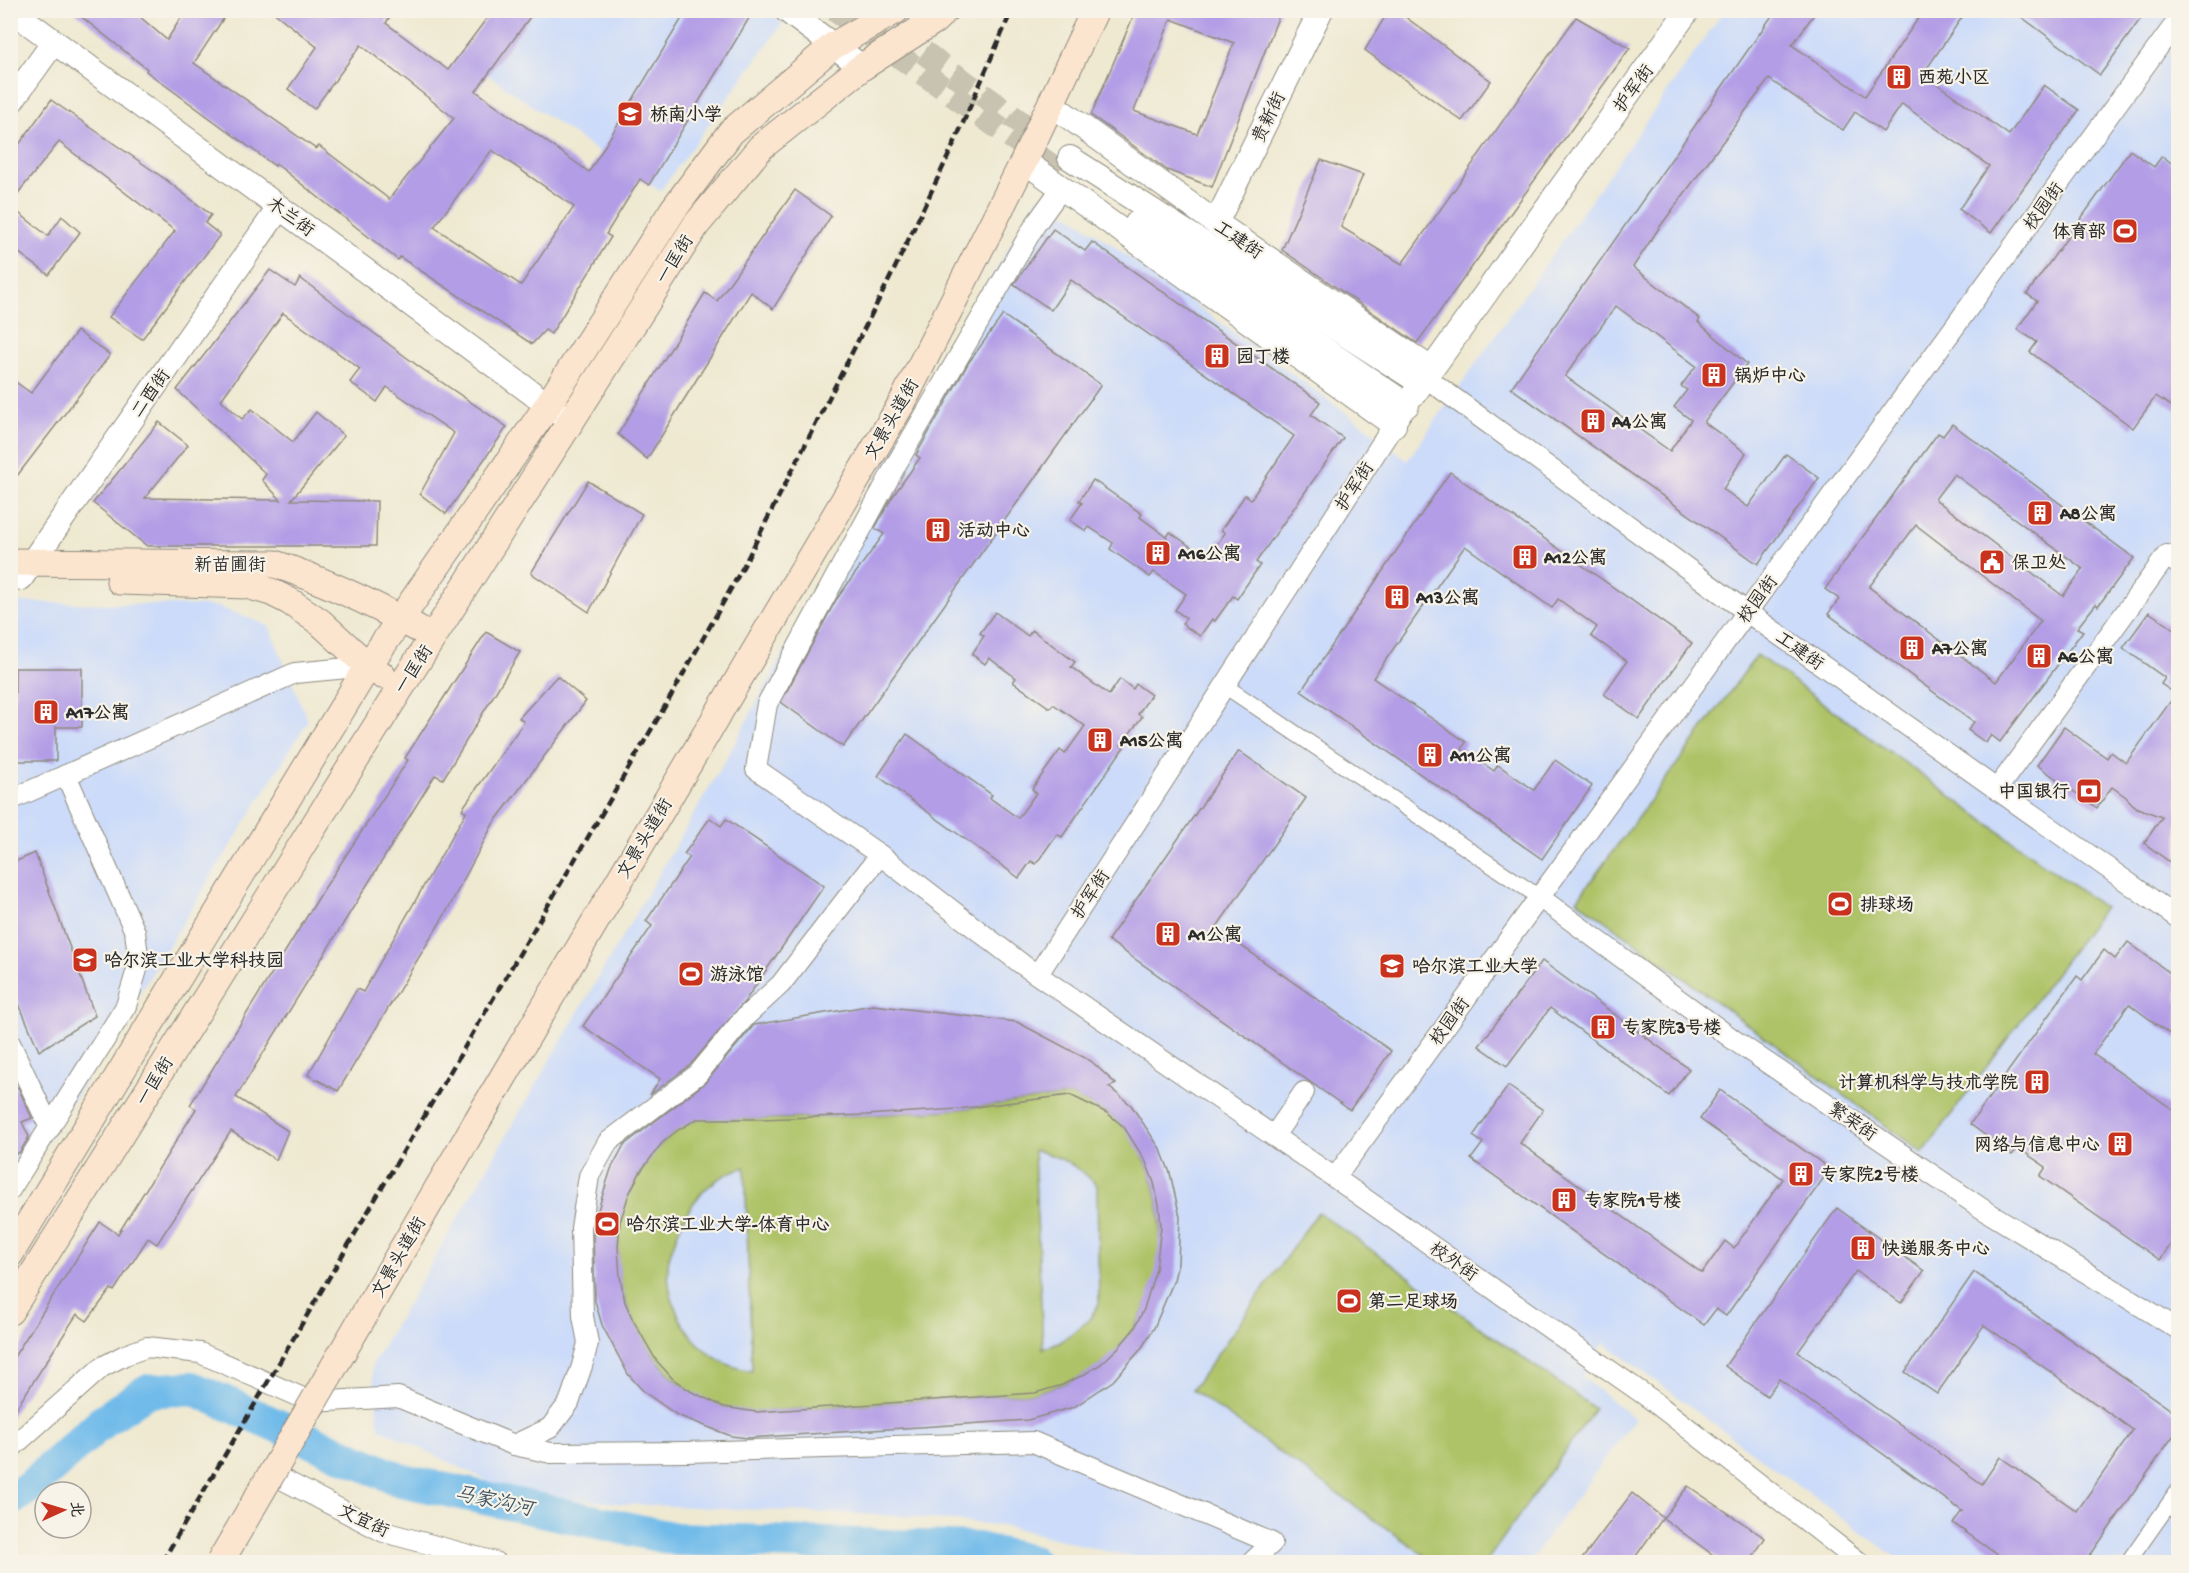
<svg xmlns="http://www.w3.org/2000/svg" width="2189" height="1573" font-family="'Gochi Hand','LXGW WenKai TC',sans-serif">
  <rect width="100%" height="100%" fill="#f7f3e8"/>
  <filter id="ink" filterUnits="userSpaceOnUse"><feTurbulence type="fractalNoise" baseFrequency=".0167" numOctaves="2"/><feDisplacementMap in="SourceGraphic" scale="12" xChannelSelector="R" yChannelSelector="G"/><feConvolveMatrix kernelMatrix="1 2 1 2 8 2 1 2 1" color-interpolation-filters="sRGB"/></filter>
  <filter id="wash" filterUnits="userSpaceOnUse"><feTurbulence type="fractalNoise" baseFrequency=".008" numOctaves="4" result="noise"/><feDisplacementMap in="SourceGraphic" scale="24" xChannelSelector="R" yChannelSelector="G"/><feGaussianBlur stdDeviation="1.35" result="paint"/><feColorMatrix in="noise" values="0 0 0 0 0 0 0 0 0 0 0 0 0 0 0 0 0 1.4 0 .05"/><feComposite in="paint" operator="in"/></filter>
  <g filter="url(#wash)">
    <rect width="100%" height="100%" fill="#efe9d1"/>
    <g fill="#ccdbf9">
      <path d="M766,10L783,23L660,191L600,153L488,75L535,11Z"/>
      <path d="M1724,11H2178V1562H1902L1604,1343L1582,1377L1635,1419L1529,1562H1168L1108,1552L1006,1526L901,1516L625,1504L513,1493L379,1428L372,1365L729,754L890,454L1038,197L1073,217L1384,440L1407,461Z"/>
      <path d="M11,602L216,606L269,626L308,721L11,1200Z"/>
    </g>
    <g fill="#aec368" stroke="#6c774a" stroke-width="1.5" fill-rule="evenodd">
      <path d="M1757,655L2104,908L1923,1153L1577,900Z"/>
      <path d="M1070,1095C1089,1104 1111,1112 1125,1128C1180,1194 1170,1310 1102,1364C1082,1379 1058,1386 1035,1393L756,1412C745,1411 734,1410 724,1407C677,1394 648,1354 629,1311C618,1285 615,1249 620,1222C627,1185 660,1133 696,1119C705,1116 721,1119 732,1119C756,1119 780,1119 804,1118C855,1116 907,1114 958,1109C995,1105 1033,1100 1070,1095ZM1034,1150C1062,1157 1076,1165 1097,1185L1099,1304L1088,1321L1063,1340L1043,1349ZM745,1167L752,1371C702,1365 666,1315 668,1266C668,1258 672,1248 675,1240C687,1205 707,1178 745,1167Z"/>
      <path d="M1318,1212L1595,1409L1486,1562H1434L1192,1390Z"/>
    </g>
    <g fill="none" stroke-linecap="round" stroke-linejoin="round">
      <path stroke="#71bbea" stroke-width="34" d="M10,1500L32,1485L104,1420L147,1391L192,1388L400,1480L676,1539L977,1549L1032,1562"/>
    </g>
    <g id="blocks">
      <g fill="#b39de6" fill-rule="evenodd">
        <path d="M73,10H132L167,40L186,10H229L194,63L316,149L319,146L389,199L454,118L361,45L314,109L288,89L317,47L271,10H394L386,23L448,70L493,10H535L476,91L589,172L687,10H754L649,185L640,179L606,234L611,237L551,334L545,330L532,344L400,257L398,260L276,164L275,166L146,71L147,69ZM492,150L574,207L521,285L434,227Z"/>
        <path d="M1136,10H1281L1212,187L1167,170L1091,115ZM1171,19L1234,43L1197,134L1134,111Z"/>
        <path d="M1389,10H1396L1491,81L1462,121L1365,50Z"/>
        <path d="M1776,10H1817L1792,45L1865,96L1924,10H1967L1923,74L2009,135L2044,85L2079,110L1991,233L1959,209L1989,166L1902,104L1883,132L1855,112L1843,130L1769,79L1659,228L1633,267L1700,319L1698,322L1747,364L1704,422L1746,453L1723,489L1748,507L1786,454L1819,478L1758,564L1511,388ZM1616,306L1696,366L1681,386L1687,390L1674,407L1691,420L1670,451L1565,376Z"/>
        <path d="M2012,10H2147L2100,75Z"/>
        <path d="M1576,17L1630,48L1417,343L1282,250L1321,160L1363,175L1341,227L1402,264Z"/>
        <path d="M51,100L165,179L211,215L205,223L220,235L142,339L109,317L175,231L59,142L10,203V157Z"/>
        <path d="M2130,150L2154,167L2162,156L2178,168V411L2156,396L2133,428L2030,352L2037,342L2017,329L2037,301L2027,294Z"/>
        <path d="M795,190L831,216L773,309L751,292L647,459L618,434L705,293L717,301Z"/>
        <path d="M10,206L48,236L62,216L80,232L49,275L10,246Z"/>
        <path d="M1053,229L1085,251L1092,242L1320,402L1311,415L1343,438L1256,562L1260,565L1237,599L1233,596L1215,621L1212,619L1200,636L1182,624L1186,618L1175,610L1186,594L1154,572L1150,577L1110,549L1113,543L1089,527L1086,531L1070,520L1082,503L1079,501L1093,480L1142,514L1140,517L1167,537L1170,532L1207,558L1225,533L1221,530L1245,495L1251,499L1294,436L1071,280L1051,310L1014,284Z"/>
        <path d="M270,270L295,287L300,278L418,366L507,427L446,514L420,494L454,433L387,387L377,402L350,382L360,369L283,313L221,400L242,419L252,409L293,442L316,412L344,436L291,500L377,501L376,546H147L93,503L159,422L188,445L145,498L281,500L262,480L266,474L177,390Z"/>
        <path d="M1003,315L1101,385L843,747L781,702L836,600L884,534L875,528L893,496L920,458L916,455L969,362Z"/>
        <path d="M77,331L110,355L10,485V378L31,393Z"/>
        <path d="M1952,424L2134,558L2098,606L2096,604L2077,628L2083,631L2000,742L1991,735L1986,743L1968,730L1974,722L1828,614L1839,599L1825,589L1938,433L1943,436ZM1954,474L2083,569L2063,596L1935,499ZM1916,525L2041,621L1996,682L1869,587Z"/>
        <path d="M1450,472L1692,643L1639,719L1604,694L1627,661L1591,636L1597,627L1558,599L1552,608L1465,546L1373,678L1466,742L1462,749L1494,771L1498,765L1534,790L1555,760L1592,786L1542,859L1301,691Z"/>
        <path d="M588,481L642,514L589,612L531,573Z"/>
        <path d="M995,612L1028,636L1032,630L1075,662L1071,667L1109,695L1120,679L1133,689L1136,684L1151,695L1138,714L1142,717L1121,745L1124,747L1062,837L1057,834L1036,864L1031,861L1019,878L878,776L907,734L992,795L990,798L1018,818L1036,793L1032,789L1060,750L1065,754L1085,726L1053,704L1050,708L1013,682L1016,678L989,658L985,664L972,654L984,636L980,633Z"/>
        <path d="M2149,612L2178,632V868L2144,843L2162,817L2135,807L2126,797L2112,787L2097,808L2037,765L2064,727L2107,758L2111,752L2126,763L2176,694L2161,684L2165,678L2123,648Z"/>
        <path d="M486,632L520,652L443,779L435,775L236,1097L288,1131L276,1160L231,1131L157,1244L148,1238L114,1291L111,1289L87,1321L77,1314L10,1418V1363L100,1222L118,1234L196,1109L190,1105L324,889L408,760L405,758Z"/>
        <path d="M15,668H82V727H56V761H10V697H15Z"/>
        <path d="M557,676L586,701L493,824L447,911L338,1091L308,1075L357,989L363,992L466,812L462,809L524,722L519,718Z"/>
        <path d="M1239,751L1306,798L1216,928L1391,1051L1350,1110L1108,940Z"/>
        <path d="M710,818L721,826L726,819L824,886L745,1001L690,1065L650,1095L660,1079L583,1026L652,926L646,921L690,857L684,854Z"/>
        <path d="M35,853L95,1016L39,1051L10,983V864Z"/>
        <path d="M2128,942L2178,979V1040L2129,1004L2093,1054L2178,1113V1234L2160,1260L2040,1176L2046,1167L2018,1148L2012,1155L1970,1124L2077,976L2082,980L2104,950L2115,959Z"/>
        <path d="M1542,961L1689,1069L1669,1096L1550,1008L1507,1066L1479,1046Z"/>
        <path d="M873,1005L1017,1022L1091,1061L1116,1084L1109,1087L1131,1105L1161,1150L1170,1173L1180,1217L1178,1263L1174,1280L1154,1328L1141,1349L1113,1381L1074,1407L1028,1420L748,1438L731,1436L677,1415L644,1392L628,1374L602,1325L595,1301L593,1236L596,1216L611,1169L624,1145L705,1083L754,1025ZM1070,1095L1107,1113L1124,1127L1146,1162L1154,1183L1159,1205L1161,1226L1156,1269L1144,1309L1134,1329L1118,1348L1101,1364L1085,1374L1062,1385L1035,1393L756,1412L724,1407L692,1392L673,1379L656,1360L633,1320L625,1302L620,1277L618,1247L620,1222L629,1194L641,1171L662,1143L678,1130L697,1119H761L866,1115L958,1109Z"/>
        <path d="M1508,1086L1543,1110L1520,1143L1702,1273L1725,1241L1734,1248L1783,1179L1700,1119L1720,1090L1830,1169L1726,1316L1716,1309L1704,1325L1471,1159L1483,1143L1473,1136Z"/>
        <path d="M18,1087L32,1118L22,1122L29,1137L20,1152L10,1157V1090Z"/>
        <path d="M1837,1208L1924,1271L1901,1303L1856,1271L1798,1352L1982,1484L2000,1457L2077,1511L2133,1430L1984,1325L1937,1394L1905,1372L1974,1272L2178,1415V1429L2085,1563H2009L1953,1523L1962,1511L1779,1379L1767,1396L1725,1366Z"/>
        <path d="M1688,1486L1765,1538L1749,1563H1724L1663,1518Z"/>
        <path d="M1632,1493L1663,1518L1631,1563H1579Z"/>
      </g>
    </g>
  </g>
  <g filter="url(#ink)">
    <use href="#blocks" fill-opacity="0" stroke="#8d8a7e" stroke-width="1.5"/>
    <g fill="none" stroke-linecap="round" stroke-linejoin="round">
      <g stroke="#c8c3b0" stroke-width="24" stroke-dasharray="24 12" stroke-linecap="butt">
        <path d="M835,10L1060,172"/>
        <path d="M865,10L1034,132"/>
      </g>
      <g stroke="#8d8a7e" stroke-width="17">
        <g id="pedestrian">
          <path d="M1225,686L1539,897"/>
          <path d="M2128,1562L2178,1491"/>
        </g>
      </g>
      <g stroke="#8d8a7e" stroke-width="22">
        <g id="minor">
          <path d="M1425,377L1747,612L2178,918"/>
          <path d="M1997,789L2167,555L2178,564"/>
          <path d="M10,800L295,673L368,666"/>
          <path d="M880,855L756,769L767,704L897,463L1035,225L1061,189"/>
          <path d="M1539,897L1738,1043L1981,1208L2178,1329"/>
          <path d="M1038,974L1402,412"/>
          <path d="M10,1043L50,1128"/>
          <path d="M1274,1136L1304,1092"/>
          <path d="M1335,1178L2178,20"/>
          <path d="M10,1190L126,1006L139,963L135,932L66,775"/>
          <path d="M514,1445L550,1428L569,1403L582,1366L588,1343L583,1316L581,1228L589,1176L608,1142L698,1074L745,1017L781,984L880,855L1023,965L1335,1178L1652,1400L1859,1562"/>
          <path d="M10,1449L102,1367L125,1355L147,1347L200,1353L312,1402L398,1397L514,1445L551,1453L687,1452L1033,1442L1272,1543L1252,1562"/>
          <path d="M272,1474L384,1532L495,1562"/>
        </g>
      </g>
      <g stroke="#8d8a7e" stroke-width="26">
        <g id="tertiary">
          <path d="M11,10L563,416"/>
          <path d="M786,10L862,67"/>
          <path d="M918,10L935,20"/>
          <path d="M10,103L54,42"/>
          <path d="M1051,104L1216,223L1431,369"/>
          <path d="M1070,158L1421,383"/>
          <path d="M1024,161L1394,425"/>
          <path d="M1137,223L1407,405"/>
          <path d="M1216,223L1321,10"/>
          <path d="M1414,394L1688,10"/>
          <path d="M21,578L279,208"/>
        </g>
      </g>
      <g stroke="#8d8a7e" stroke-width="29">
        <g id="secondary">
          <path d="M10,562L275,564C325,581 370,602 417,628"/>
          <path d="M120,581L247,585L271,592L289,601L320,622L368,666L382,675"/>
          <path d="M476,1123L903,401L1024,161L1095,10"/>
          <path d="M10,1254L368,666L548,405L673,210L731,132L833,46L896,10"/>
          <path d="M10,1311L401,687L696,225L761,147L862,67L935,20L945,10"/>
        </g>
      </g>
      <use href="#pedestrian" stroke="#fff" stroke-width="15"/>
      <use href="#minor" stroke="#fff" stroke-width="20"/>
      <use href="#tertiary" stroke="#fff" stroke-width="24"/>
      <use href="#secondary" stroke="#fce5cf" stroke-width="27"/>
      <path stroke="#2b2b2b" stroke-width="4.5" stroke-dasharray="9 4.5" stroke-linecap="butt" d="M162,1562L671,696L743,567L894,270L953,146L1012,10"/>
      <g stroke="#8d8a7e" stroke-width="29" stroke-linecap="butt">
        <path id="secondary-bridge" d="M220,1562L476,1123"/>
      </g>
      <use href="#secondary-bridge" stroke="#fce5cf" stroke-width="27"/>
    </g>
  </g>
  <defs>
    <g id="building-square" transform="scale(1.35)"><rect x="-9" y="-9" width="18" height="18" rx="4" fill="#c8321e" stroke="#f7f3e8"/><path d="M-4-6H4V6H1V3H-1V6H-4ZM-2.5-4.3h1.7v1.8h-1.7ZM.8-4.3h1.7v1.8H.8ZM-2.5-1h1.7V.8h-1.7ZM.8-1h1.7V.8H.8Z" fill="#fff"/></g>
    <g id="school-square" transform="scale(1.35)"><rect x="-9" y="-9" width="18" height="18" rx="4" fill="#c8321e" stroke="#f7f3e8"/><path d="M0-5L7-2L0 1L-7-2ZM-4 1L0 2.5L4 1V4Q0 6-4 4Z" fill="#fff"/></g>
    <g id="stadium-square" transform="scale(1.35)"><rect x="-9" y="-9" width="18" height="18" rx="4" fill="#c8321e" stroke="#f7f3e8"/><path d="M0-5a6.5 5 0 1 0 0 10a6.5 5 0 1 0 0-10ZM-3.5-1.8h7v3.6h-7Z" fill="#fff"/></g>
    <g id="civic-square" transform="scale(1.35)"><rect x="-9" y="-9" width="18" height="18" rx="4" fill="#c8321e" stroke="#f7f3e8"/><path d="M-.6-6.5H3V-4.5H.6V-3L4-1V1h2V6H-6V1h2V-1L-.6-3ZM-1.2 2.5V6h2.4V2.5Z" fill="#fff"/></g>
    <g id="bank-square" transform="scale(1.35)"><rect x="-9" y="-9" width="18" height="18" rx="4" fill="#c8321e" stroke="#f7f3e8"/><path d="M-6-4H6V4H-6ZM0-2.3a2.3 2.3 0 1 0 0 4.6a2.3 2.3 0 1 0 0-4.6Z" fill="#fff"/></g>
    <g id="university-square" transform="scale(1.35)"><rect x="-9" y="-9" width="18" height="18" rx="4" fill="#c8321e" stroke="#f7f3e8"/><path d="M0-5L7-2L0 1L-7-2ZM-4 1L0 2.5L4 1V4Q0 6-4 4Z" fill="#fff"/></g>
  </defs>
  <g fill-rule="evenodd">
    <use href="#building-square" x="1899" y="77"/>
    <use href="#school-square" x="630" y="114"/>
    <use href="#stadium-square" x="2125" y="231"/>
    <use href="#building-square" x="1217" y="356"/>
    <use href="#building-square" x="1714" y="375"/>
    <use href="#building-square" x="1593" y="421"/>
    <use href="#building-square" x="2040" y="513"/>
    <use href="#building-square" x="938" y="530"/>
    <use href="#building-square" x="1158" y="553"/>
    <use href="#building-square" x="1525" y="557"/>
    <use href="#civic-square" x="1992" y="562"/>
    <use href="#building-square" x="1397" y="597"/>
    <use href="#building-square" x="1912" y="648"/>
    <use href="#building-square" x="2039" y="656"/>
    <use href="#building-square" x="46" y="712"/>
    <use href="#building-square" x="1100" y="740"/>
    <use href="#building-square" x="1430" y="755"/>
    <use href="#bank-square" x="2089" y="791"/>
    <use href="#stadium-square" x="1840" y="904"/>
    <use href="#building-square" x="1168" y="934"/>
    <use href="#school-square" x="85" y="960"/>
    <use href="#university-square" x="1392" y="966"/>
    <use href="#stadium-square" x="691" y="974"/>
    <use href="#building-square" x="1603" y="1027"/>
    <use href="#building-square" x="2037" y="1082"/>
    <use href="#building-square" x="2120" y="1144"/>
    <use href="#building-square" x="1801" y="1174"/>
    <use href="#building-square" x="1564" y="1200"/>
    <use href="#stadium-square" x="607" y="1224"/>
    <use href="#building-square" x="1863" y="1248"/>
    <use href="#stadium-square" x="1349" y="1301"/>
  </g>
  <g text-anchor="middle" stroke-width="4.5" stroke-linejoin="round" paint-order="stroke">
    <g font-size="18" font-weight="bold" fill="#2b2b2b" stroke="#f7f3e8" text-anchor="start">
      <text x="1918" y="83">西苑小区</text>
      <text x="650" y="120">桥南小学</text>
      <text x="2106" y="237" text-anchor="end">体育部</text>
      <text x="1236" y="362">园丁楼</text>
      <text x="1734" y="381">锅炉中心</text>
      <text x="1612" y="427">A4公寓</text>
      <text x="2060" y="519">A8公寓</text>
      <text x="958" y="536">活动中心</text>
      <text x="1178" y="559">A16公寓</text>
      <text x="1544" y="563">A12公寓</text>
      <text x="2012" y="568">保卫处</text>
      <text x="1416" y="603">A13公寓</text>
      <text x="1932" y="654">A7公寓</text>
      <text x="2058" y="662">A6公寓</text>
      <text x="66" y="718">A17公寓</text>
      <text x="1120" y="746">A15公寓</text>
      <text x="1450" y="761">A11公寓</text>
      <text x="2070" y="797" text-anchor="end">中国银行</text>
      <text x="1860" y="910">排球场</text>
      <text x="1188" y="940">A1公寓</text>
      <text x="104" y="966">哈尔滨工业大学科技园</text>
      <text x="1412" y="972">哈尔滨工业大学</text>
      <text x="710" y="980">游泳馆</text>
      <text x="1622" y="1033">专家院3号楼</text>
      <text x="2018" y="1088" text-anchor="end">计算机科学与技术学院</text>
      <text x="2100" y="1150" text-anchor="end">网络与信息中心</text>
      <text x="1820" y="1180">专家院2号楼</text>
      <text x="1584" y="1206">专家院1号楼</text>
      <text x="626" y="1230">哈尔滨工业大学-体育中心</text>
      <text x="1882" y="1254">快递服务中心</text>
      <text x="1368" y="1307">第二足球场</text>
    </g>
    <g font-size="18" fill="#2b2b2b" stroke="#f7f3e8">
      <text transform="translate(1633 88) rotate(-54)" y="6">护军街</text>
      <text transform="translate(1268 117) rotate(-64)" y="6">贵新街</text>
      <text transform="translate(2043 206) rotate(-54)" y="6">校园街</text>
      <text transform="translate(291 216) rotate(36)" y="6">木兰街</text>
      <text transform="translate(1239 239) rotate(34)" y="6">工建街</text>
      <text transform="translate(674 259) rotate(-58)" y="6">一匡街</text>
      <text transform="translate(150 393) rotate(-55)" y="6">二酉街</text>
      <text transform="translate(891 419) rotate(-60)" y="6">文景头道街</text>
      <text transform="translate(1354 486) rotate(-57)" y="6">护军街</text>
      <text x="230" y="570">新苗圃街</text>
      <text transform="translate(1757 599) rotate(-54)" y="6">校园街</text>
      <text transform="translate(1800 650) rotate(35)" y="6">工建街</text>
      <text transform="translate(413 669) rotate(-57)" y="6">一匡街</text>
      <text transform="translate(644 838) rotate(-59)" y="6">文景头道街</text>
      <text transform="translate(1090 894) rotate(-57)" y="6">护军街</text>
      <text transform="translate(1449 1021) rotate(-54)" y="6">校园街</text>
      <text transform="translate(154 1081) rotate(-58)" y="6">一匡街</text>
      <text transform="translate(1853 1121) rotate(34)" y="6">繁荣街</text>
      <text transform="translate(398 1257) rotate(-60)" y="6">文景头道街</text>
      <text transform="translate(1454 1261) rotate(35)" y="6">校外街</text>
      <text transform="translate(364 1520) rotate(25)" y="6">文宜街</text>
    </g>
    <g font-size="20" font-style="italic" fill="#405664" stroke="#f7f3e8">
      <text transform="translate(494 1500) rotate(12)" y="7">马家沟河</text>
    </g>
  </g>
  <rect width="2189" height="1573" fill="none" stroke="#f7f3e8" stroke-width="36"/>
  <g transform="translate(63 1510) rotate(86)"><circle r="28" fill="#f7f3e8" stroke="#a5a39c" stroke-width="1.5"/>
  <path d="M0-4.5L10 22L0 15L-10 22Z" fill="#c8321e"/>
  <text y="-9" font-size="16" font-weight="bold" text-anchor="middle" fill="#2b2b2b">北</text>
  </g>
</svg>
